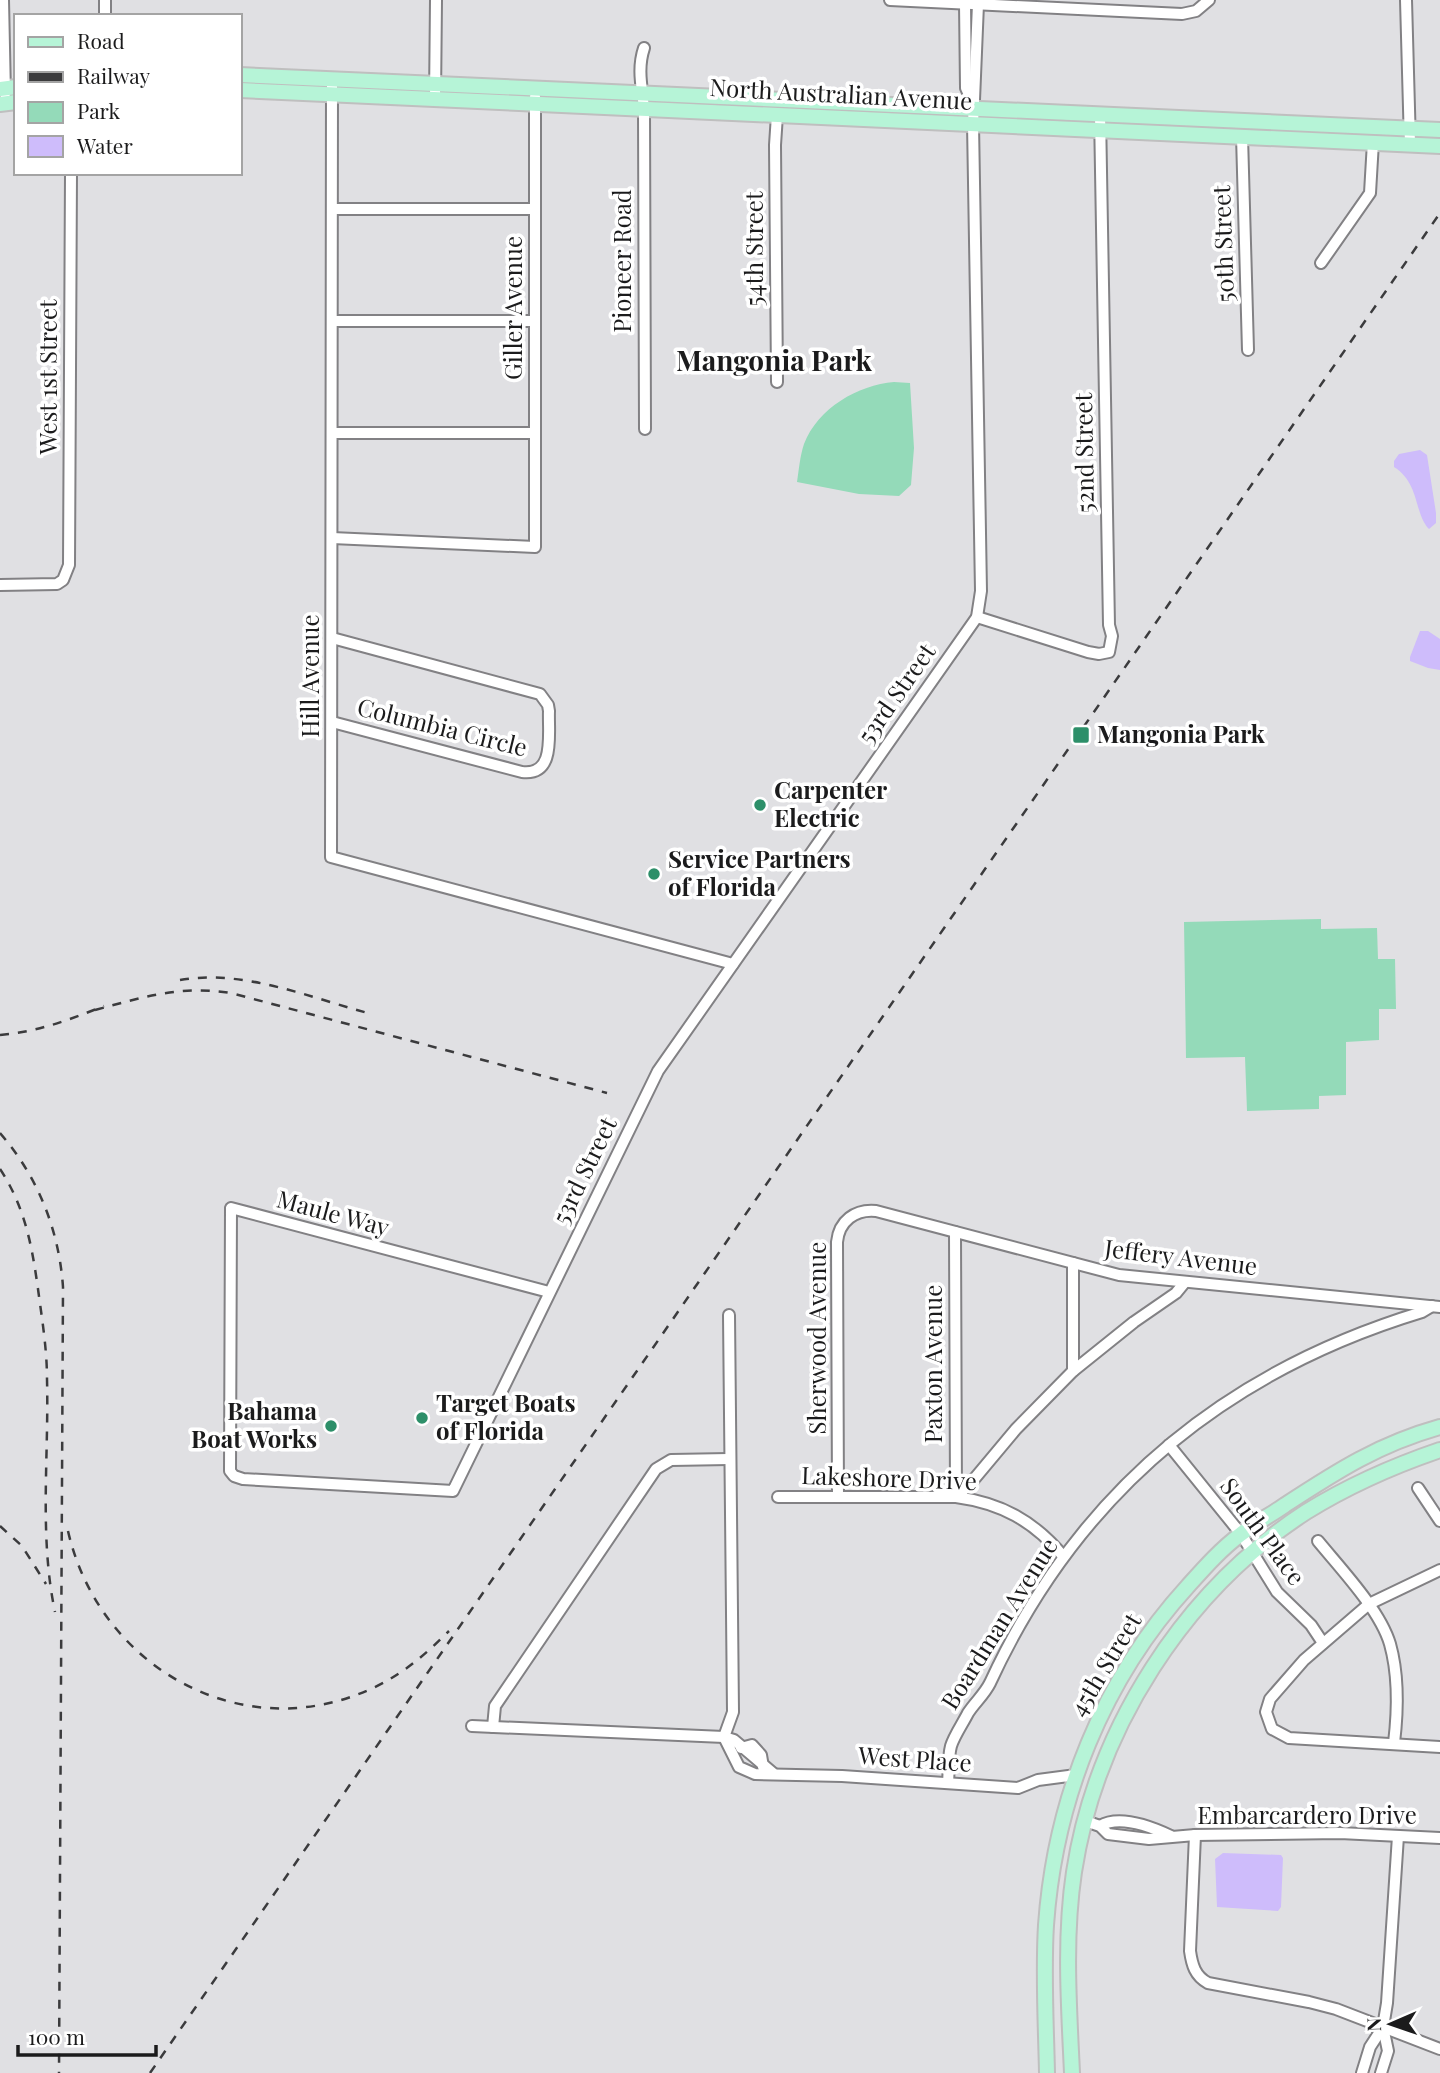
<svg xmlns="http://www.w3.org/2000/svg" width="1440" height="2073" font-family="'Playfair Display',serif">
  <rect width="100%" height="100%" fill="#e0e0e3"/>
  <g fill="#94dab9">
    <path d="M894,382L910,383L914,448L911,485L899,496L859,494L797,482C799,469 800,456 804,444C818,408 858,385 894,382Z"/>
    <path d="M1321,919V929L1377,928L1378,959H1395L1396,1009H1379V1040L1346,1042V1095L1319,1096V1109L1247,1111L1245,1057L1186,1058L1184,922Z"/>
  </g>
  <g fill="#cebcfb">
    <path d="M1420,450L1427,455L1436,513V523L1429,529C1414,514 1420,483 1394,467V461L1399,454Z"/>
    <path d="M1420,631H1428L1440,639V670L1428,668L1410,661V657Z"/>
    <path d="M1223,1853L1281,1855L1283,1858L1281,1907L1278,1911L1217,1907L1215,1859Z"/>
  </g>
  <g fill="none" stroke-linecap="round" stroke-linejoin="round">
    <g stroke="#828184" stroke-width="14">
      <g id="minor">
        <path d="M3,0L5,94"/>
        <path d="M105,0V16"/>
        <path d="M890,0L1182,14L1196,11L1209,0"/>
        <path d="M1406,0L1410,144"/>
        <path d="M965,4L966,88L974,106"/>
        <path d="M644,48C637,69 642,87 644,109L645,429"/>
        <path d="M332,79L331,857L733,964"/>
        <path d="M435,99L436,0"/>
        <path d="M1242,136L1248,350"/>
        <path d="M332,209H535"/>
        <path d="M1321,263L1370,193L1373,142"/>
        <path d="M332,321H535"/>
        <path d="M777,382L775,145L777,115"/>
        <path d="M332,433H535"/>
        <path d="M332,538L535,547V97"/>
        <path d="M0,585L57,584L63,580L69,565L71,173"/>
        <path d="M977,617L1088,652L1099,654L1109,652L1112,636L1109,625L1100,114"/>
        <path d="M332,722L522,772C556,776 548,734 549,711L548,705L540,694L332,638"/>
        <path d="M955,1232L956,1497"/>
        <path d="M1073,1263V1371"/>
        <path d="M549,1292L231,1208L230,1471L234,1476L243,1479L453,1491L658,1071L977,617L981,591L973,124L978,4"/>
        <path d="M1169,1445L1241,1534L1277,1592L1311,1625L1323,1643"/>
        <path d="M1418,1488L1440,1521"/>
        <path d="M778,1497H956C1001,1503 1034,1521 1063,1556"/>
        <path d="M838,1497L837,1242C839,1221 855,1209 876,1211L1119,1275L1440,1307"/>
        <path d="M956,1497L970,1484L1016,1429L1073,1371L1134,1322L1176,1293L1185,1282"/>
        <path d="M1318,1541C1341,1569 1380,1610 1390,1644C1399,1676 1398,1710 1394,1743"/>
        <path d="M1440,1570L1369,1604L1304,1660L1270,1699L1266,1712L1272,1729L1289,1738L1440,1747"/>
        <path d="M472,1726L724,1737L734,1740L773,1773"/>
        <path d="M493,1727L495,1706L656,1469L671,1460L729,1459"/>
        <path d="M724,1737L733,1712L729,1315"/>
        <path d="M724,1737L739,1767L755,1774L842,1776L1018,1788L1038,1780L1076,1775"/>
        <path d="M741,1748L752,1745L761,1755L763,1767"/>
        <path d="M948,1783C949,1771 948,1757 951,1746C954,1736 963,1723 968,1713C975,1702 984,1695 990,1683C1077,1494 1224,1372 1422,1312L1432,1306"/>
        <path d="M1085,1821L1100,1826L1108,1834L1149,1839L1195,1835L1340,1833L1440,1838"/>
        <path d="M1100,1826C1120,1814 1152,1827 1171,1836"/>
        <path d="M1195,1835L1190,1951C1192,1965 1195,1976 1208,1983L1309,2002L1336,2009L1440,2049"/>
        <path d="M1362,2073L1370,2047L1383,2027"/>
        <path d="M1381,2073L1388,2051L1383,2027L1387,2003L1398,1836"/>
      </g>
    </g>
    <g stroke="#bfbfbf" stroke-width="18">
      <g id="major">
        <path d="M240,75L1440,130"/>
        <path d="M0,89L16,87"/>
        <path d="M240,90L1440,146"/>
        <path d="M0,104L16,102"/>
        <path d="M1047,2073C1046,2024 1043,1974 1046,1925C1055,1799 1103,1679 1188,1586C1205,1567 1221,1549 1241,1534C1255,1523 1271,1515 1285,1505C1337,1471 1379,1444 1440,1427"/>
        <path d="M1072,2073C1069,2007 1064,1938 1074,1872C1096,1729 1184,1591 1306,1512C1348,1486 1393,1466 1440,1450"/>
      </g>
    </g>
    <use href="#minor" stroke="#fff" stroke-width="10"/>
    <use href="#major" stroke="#b6f4d7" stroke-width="14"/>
    <g stroke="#3b3b3d" stroke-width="2.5" stroke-dasharray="9 9" stroke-linecap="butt">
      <path d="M180,980C243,969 308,997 368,1013"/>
      <path d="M95,1010C144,997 180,985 231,993L607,1093"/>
      <path d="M0,1035C37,1032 69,1020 104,1006"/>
      <path d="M0,1133C38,1177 59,1230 63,1287L59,2073"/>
      <path d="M0,1169C25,1207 32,1246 38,1289C42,1319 47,1349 47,1379C49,1457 39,1536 55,1612"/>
      <path d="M0,1526L22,1546L46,1584"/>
      <path d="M68,1531C99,1667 242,1749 373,1688C403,1674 426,1654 449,1631"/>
      <path d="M150,2073L1440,213"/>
    </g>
  </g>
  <g fill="#2d8f69" stroke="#fff" stroke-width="2.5">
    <rect x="1072" y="726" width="18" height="18" rx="3.5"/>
    <circle cx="760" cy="805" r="7"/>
    <circle cx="654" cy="874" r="7"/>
    <circle cx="422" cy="1418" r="7"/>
    <circle cx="331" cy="1426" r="7"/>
  </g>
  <g text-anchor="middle" stroke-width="7" stroke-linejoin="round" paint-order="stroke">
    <g font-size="24" fill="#1b1b1c" stroke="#fff">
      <text transform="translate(841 95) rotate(3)" y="8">North Australian Avenue</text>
      <text transform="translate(1224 244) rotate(-92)" y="8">50th Street</text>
      <text transform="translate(755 249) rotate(-90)" y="8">54th Street</text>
      <text transform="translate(623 261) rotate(-90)" y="8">Pioneer Road</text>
      <text transform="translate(514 308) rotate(-90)" y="8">Giller Avenue</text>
      <text transform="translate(49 377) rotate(-90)" y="8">West 1st Street</text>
      <text transform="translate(1085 453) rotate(-91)" y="8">52nd Street</text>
      <text transform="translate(311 676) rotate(-90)" y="8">Hill Avenue</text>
      <text transform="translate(897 694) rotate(-55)" y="8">53rd Street</text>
      <text transform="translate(442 728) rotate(14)" y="8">Columbia Circle</text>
      <text transform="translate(585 1171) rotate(-64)" y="8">53rd Street</text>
      <text transform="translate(333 1214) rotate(15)" y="8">Maule Way</text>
      <text transform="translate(1181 1258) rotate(7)" y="8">Jeffery Avenue</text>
      <text transform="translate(818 1338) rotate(-90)" y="8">Sherwood Avenue</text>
      <text transform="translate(934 1364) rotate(-90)" y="8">Paxton Avenue</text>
      <text transform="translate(889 1479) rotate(2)" y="8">Lakeshore Drive</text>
      <text transform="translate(1262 1532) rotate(54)" y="8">South Place</text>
      <text transform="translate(1000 1624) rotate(-58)" y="8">Boardman Avenue</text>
      <text transform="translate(1106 1665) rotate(-59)" y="8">45th Street</text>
      <text transform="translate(915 1760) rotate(4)" y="8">West Place</text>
      <text x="1307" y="1824">Embarcardero Drive</text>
    </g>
    <g font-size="24" font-weight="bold" fill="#1b1b1c" stroke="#fff" text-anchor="start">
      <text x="1097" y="743">Mangonia Park</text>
      <text x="774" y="799">Carpenter<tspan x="774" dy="28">Electric</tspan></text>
      <text x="668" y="868">Service Partners<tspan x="668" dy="28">of Florida</tspan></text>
      <text x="436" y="1412">Target Boats<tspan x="436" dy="28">of Florida</tspan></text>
      <text x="317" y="1420" text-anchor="end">Bahama<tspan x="317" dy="28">Boat Works</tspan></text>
    </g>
    <g font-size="28" font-weight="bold" fill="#1b1b1c" stroke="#fff">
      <text x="774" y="371">Mangonia Park</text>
    </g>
  </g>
  <rect x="14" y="14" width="228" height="161" fill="#ffffff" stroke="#a4a4a4" stroke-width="2"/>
  <rect x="28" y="37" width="35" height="10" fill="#b6f4d7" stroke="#a4a4a4" stroke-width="2"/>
  <text x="77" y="49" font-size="21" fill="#1b1b1c">Road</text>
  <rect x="28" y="72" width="35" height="10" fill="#3b3b3d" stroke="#a4a4a4" stroke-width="2"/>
  <text x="77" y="84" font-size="21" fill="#1b1b1c">Railway</text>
  <rect x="28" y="102" width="35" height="21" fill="#94dab9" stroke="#a4a4a4" stroke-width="2"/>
  <text x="77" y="119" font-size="21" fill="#1b1b1c">Park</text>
  <rect x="28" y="136" width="35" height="21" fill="#cebcfb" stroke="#a4a4a4" stroke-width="2"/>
  <text x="77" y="154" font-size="21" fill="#1b1b1c">Water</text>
  <g transform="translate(1391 2024) rotate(268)" stroke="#ffffff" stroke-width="5" paint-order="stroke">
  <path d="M0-5L12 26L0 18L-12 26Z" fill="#1b1b1c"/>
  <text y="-10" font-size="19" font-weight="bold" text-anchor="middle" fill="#1b1b1c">N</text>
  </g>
  <path d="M18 2045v10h138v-10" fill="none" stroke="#1b1b1c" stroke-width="3.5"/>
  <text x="28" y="2045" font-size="21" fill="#1b1b1c" stroke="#ffffff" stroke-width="5" paint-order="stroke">100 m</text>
</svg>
